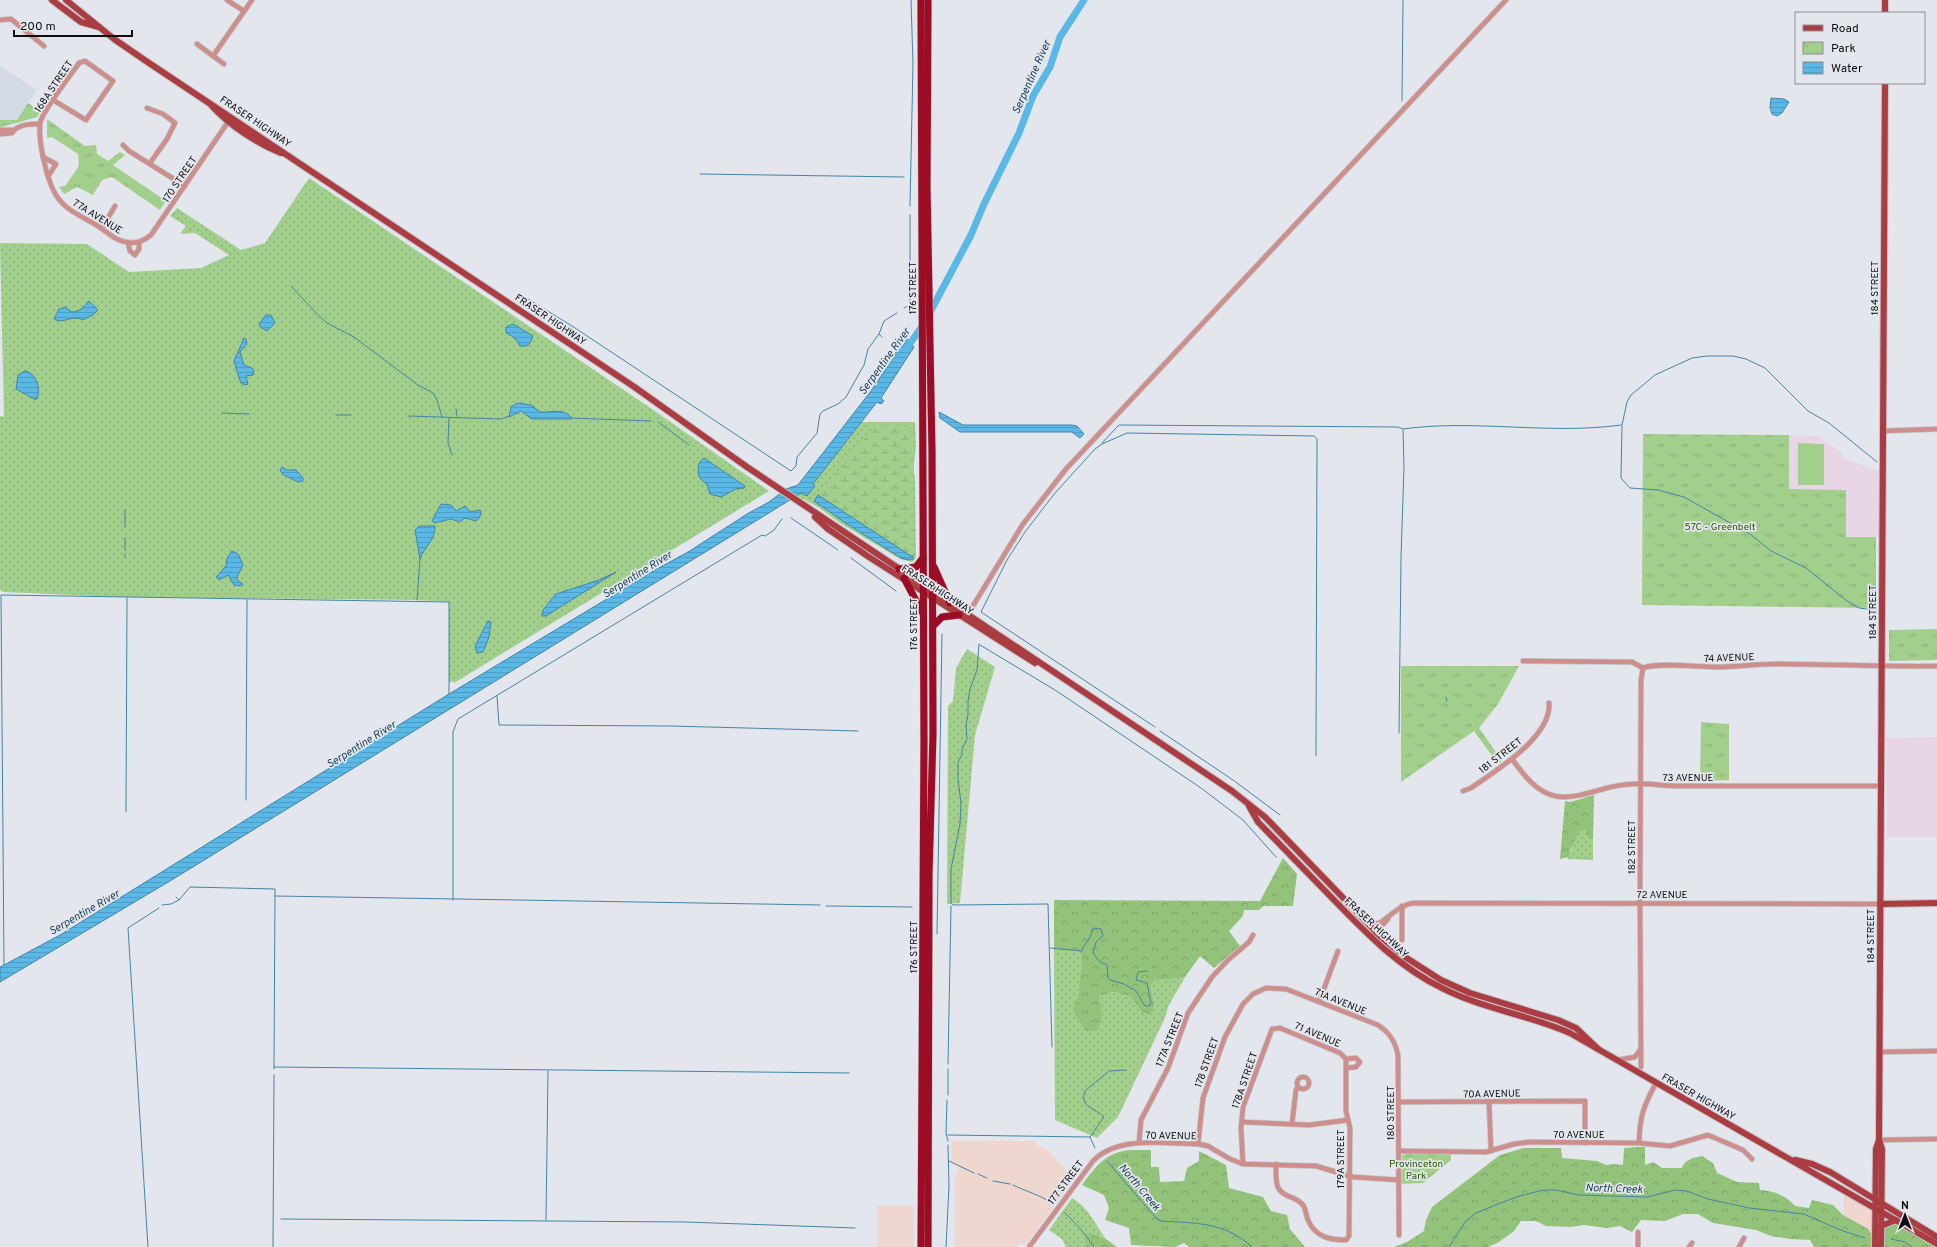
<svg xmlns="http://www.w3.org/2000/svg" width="1937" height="1247" font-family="Overpass,sans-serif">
  <defs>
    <pattern id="grass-dots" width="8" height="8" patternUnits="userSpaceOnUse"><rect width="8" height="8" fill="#a2d08c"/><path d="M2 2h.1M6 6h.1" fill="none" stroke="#8ab178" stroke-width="1.8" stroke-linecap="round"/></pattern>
    <pattern id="forest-crowns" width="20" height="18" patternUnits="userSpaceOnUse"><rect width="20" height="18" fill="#93c37a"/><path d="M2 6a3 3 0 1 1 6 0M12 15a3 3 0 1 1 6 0" fill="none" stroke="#7ea668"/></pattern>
    <pattern id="wetland-marsh" width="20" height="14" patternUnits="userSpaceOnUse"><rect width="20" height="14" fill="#a2d08c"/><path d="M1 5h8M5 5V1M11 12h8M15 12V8" fill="none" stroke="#8ab178"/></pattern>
    <pattern id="park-tufts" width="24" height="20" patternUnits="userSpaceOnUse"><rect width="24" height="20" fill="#a2d08c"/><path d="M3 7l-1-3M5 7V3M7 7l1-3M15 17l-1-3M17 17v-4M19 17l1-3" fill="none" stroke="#8ab178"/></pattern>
    <pattern id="water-rules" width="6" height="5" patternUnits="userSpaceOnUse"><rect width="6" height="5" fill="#5ab8e6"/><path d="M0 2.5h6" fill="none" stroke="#4d9dc4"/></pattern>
  </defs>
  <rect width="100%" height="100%" fill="#e3e6ec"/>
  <g fill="#efd6cf">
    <path d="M952,1141H1036V1145L1048,1150L1069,1173L1075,1178L1026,1245L1019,1243L1016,1247H955V1177L959,1168L951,1161Z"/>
    <path d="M1844,1193L1872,1209L1873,1236L1868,1229L1843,1215Z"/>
    <rect x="877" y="1206" width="37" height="41"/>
  </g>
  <path fill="#d3dbe6" d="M0,66L37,90L17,120H0Z"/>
  <g fill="#e8d6e6">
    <path d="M1789,435L1817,436L1841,452L1843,458L1881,472L1880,537H1846L1789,489Z"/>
    <path d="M1937,737V837H1887L1886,738Z"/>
  </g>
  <g fill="url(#grass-dots)">
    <path d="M309,178L652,409L769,491L454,683L452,681L449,683V602L416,600L120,597L3,592L0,590V416L4,417L0,243L87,244L129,272L201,268L229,255L195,233L180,234L186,226L170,216L177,208L241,250L265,243Z"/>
    <path d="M862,422H915L916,445L913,474L915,475L916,556L915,560L912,562L900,559L840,523L818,507L797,496L801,493L807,496L815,486L813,484Z"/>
    <path d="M967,649L995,667L975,735L960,903L947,904L948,706L953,701L956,668Z"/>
    <path d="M1581,829L1586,830L1593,839V860L1567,859C1573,852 1574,834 1581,829Z"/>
    <path d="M1054,948L1078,950L1082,955L1078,996L1072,1010L1085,1031L1100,1006L1098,996L1113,992L1131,997L1142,1012L1155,1009L1151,984L1155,979L1185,977L1169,1005L1164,1020L1118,1117L1097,1138L1055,1120Z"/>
    <path d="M1072,1198C1090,1209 1094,1223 1106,1239L1091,1233L1084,1240L1087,1247H1066L1062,1239L1049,1230Z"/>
  </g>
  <g fill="url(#forest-crowns)">
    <path d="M1594,795L1593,839L1588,837L1586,830H1580L1571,849L1569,857L1560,859L1565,801L1570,802Z"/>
    <path d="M1283,858L1297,874L1293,906H1265L1262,907L1259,910H1244L1243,916L1229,931L1240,946L1214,968L1200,956L1185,977L1155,980L1151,985L1155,1010L1148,1014L1142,1012L1131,997L1113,992L1099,996L1102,1019L1097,1031H1085L1072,1010L1078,996L1082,955L1078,951L1054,948V900L1260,901Z"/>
    <path d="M1638,1147H1645V1165L1653,1162L1662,1168H1682C1685,1159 1693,1158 1702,1156L1713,1163L1717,1173L1737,1182L1759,1183L1760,1190C1774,1191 1785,1195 1795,1206L1809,1208L1812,1200L1833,1205L1843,1215L1868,1229L1873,1236V1247H1814L1810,1240L1790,1239L1771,1236L1756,1230L1713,1223L1698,1214H1683L1665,1221L1641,1220L1632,1232L1620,1226L1607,1228L1584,1225L1571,1227L1546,1226L1536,1221H1521L1514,1231L1499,1242L1488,1247H1394L1407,1242L1424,1231L1426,1220L1432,1207L1500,1155L1524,1148H1561L1562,1158L1597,1161L1606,1165L1613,1164L1623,1165L1624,1148Z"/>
    <path d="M1132,1150H1151V1167H1159L1160,1182L1184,1181L1187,1168L1199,1161V1151L1226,1165L1229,1188L1263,1197L1271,1211L1287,1215L1290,1229L1305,1247H1189L1184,1243L1175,1247L1131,1245L1129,1228L1105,1220L1109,1208L1104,1195L1082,1185C1096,1166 1107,1151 1132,1150Z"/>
    <path d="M1895,1223L1899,1225L1936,1247H1884L1885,1227Z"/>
    <path d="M1091,1233L1106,1239L1117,1247H1087L1084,1240L1085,1234Z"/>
  </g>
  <path fill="url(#wetland-marsh)" d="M874,425L911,426L914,439L913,556H911L818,495L858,447Z"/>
  <g fill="url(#park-tufts)">
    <path d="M28,103L41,112C39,113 38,115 37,117C35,118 2,127 0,127V120H17Z"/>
    <path d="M47,119L85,146L96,145L97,154L108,161L120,152L125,155L113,165L166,201L160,210L112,177L102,180L93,195L77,187L64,194L59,187L65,186L79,166L78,154L52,137L47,138Z"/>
    <path d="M1643,434L1789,435V489L1846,490V537H1876V608L1642,605Z"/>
    <path d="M1937,629V660L1889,661V630Z"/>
    <path d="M1401,666H1519L1498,704L1479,728L1502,761L1498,764L1474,731L1401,782Z"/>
    <path d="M1701,722L1729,724V780L1700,781Z"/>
    <path d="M1410,1153L1451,1154V1160L1423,1183L1401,1184L1402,1155Z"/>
  </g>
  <path fill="#a2d08c" d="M1798,443L1824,444V485H1798Z"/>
  <g fill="url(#water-rules)" stroke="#4385a6">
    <path d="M1771,98L1784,99L1789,102L1782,113L1777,116L1772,114L1770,108Z"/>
    <path d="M89,301L98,310L93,315L83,320C71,314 63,325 54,319L59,309L66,307L71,312C80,312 84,307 89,301Z"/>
    <path d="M266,315H271L275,323L267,331L260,327L259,324Z"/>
    <path d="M513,324L533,336C530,344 529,347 520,346L515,338L506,333V327Z"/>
    <path d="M244,338L246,339L247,344L240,352L244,365L252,368L254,371L253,375L246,376L248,384L245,385L241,383L239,378L234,361Z"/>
    <path d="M907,339L914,347L881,398L884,401L881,404L877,402L813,484L815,486L807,496L801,493L772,511L170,881L0,982V967L4,965L60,935L449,694L655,570L688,552L747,514L769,502L786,489L798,485L871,391L896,354L895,348L897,345L903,346Z"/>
    <path d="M25,371C37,373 42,391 36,400L16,389L18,375Z"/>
    <path d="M518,403L531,405L540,412C551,413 565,407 572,419H532L521,411L509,417L511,407Z"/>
    <path d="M939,412L963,425H1072L1077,426L1084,434L1080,438L1072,432H960L940,418Z"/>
    <path d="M704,458L745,486L744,488L736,489L721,497L710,494L707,484C698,479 697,473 699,463Z"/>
    <path d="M282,467L287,470H296L303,478V481L298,482L284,475L280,471Z"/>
    <path d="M818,495L911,556H913V559L909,560L901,558L847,524L814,501Z"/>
    <path d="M441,504L451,505L456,511L465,506L470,512L479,510L481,511L480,517L476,521L465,518L460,522L451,519L434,523L432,521Z"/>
    <path d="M419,526H435C436,540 424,547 420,559L415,530Z"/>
    <path d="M232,551L238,554L243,565L237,577L238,581L243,584L241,586L234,585L228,575L219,580L216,577L226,566L227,558Z"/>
    <path d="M616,572L546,616H542L543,610L556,594L599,580Z"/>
    <path d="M488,621L491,622L489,637L483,652L477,653L475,646Z"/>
  </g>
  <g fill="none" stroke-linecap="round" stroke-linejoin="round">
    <g stroke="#4385a6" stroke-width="1">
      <path d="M1402,101L1403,0"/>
      <path d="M700,174L904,177"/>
      <path d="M910,206L913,64L911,0"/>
      <path d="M910,215V289"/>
      <path d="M291,286L317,314L327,323L354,337L418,385L433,393L437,400L442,417"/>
      <path d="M528,299L572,326L791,471L796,466L797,457L817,433L820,414L823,411L838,404L846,397L864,365L868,349L879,334L882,337"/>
      <path d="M904,308L910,305V296"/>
      <path d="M879,334L884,321L897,313"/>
      <path d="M456,409L457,416"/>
      <path d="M222,413L249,414"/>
      <path d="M336,415H351"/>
      <path d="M408,416L501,419L509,416"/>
      <path d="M449,418L448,443L452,455"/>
      <path d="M571,418L651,421"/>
      <path d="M658,422L689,445"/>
      <path d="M1102,443L1119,425L1398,427L1403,429C1475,419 1549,435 1621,425"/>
      <path d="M791,518L838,550"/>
      <path d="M125,527V510"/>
      <path d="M125,538V550"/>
      <path d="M125,557V554"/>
      <path d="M851,558L896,591"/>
      <path d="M417,600L420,559"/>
      <path d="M1874,610L1859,608L1847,601L1806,568L1771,551L1750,534L1684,497L1658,490L1630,488L1621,478L1622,425L1627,402L1631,395L1655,375L1692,358L1707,356H1733L1746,359L1765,368L1808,411L1829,423L1877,462"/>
      <path d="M979,644L977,670L970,689L968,701V715L966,725L967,739L962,749V755L958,762V780L961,803L960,824L951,869V903L953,905L1048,904L1052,1047"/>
      <path d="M980,645L1055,690L1201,788L1243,820L1276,857"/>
      <path d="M497,696L499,725H501L671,726L858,731"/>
      <path d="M1446,697L1447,701"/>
      <path d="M1155,727L981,612L1007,560L1025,532L1055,493L1095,449L1102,444L1127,433L1314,436L1317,439L1316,756"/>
      <path d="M1160,731L1233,780L1280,815"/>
      <path d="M1399,733L1401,558L1404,466L1403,430"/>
      <path d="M246,800L247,600"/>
      <path d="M126,812L127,598"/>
      <path d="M275,896L820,905"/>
      <path d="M179,900L190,887L275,889L274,1069"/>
      <path d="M453,900V732L458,719L762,535L765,536L774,530L782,519"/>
      <path d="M162,905L171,904L179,900L176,897"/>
      <path d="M826,906L912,907"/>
      <path d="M937,934L942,634"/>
      <path d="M1050,948L1082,951C1083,945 1087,943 1090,937C1092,934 1091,931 1093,928L1101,929L1103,936L1096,942L1093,953L1099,961L1107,965L1108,977L1110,980L1124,984L1136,991L1145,1006H1149L1151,1003L1147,983L1136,980L1138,972L1147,971"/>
      <path d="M4,965L1,595L449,602V694"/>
      <path d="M948,1064L951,906"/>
      <path d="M274,1067L849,1073"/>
      <path d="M948,1095V1069"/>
      <path d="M947,1100L946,1133L948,1141"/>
      <path d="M948,1135L1090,1137L1095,1148"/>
      <path d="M1090,1137L1104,1117C1096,1108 1079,1108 1085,1091L1109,1071L1126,1070"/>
      <path d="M949,1161L974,1173"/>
      <path d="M1107,1161L1156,1218L1161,1221C1194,1223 1226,1222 1252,1247"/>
      <path d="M978,1174L987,1178"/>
      <path d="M993,1181L1010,1184"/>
      <path d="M1013,1185C1025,1191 1040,1195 1052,1203"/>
      <path d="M1064,1212C1075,1223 1085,1233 1094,1247"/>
      <path d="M281,1219L686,1222L855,1228"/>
      <path d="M546,1220L548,1071"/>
      <path d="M1891,1239L1905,1242L1912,1247"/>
      <path d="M148,1247L128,928L159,908"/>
      <path d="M273,1247L274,1075"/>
      <path d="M946,1247L949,1186L948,1145"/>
      <path d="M1449,1247L1465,1222L1476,1213L1516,1197L1543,1190H1556L1579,1195L1647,1197L1675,1190L1687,1191L1708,1199L1749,1208L1804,1214L1840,1230L1865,1238"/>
    </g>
    <g stroke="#5ab8e6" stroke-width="7">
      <path d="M928,316L971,235L984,204L1019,133L1033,96L1050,67L1060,37L1084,0"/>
      <path d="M906,349L923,325"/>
    </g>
    <g stroke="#c1c4c9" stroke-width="6">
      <g id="minor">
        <path d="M227,0L244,11"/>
        <path d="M0,20L11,19L44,46"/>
        <path d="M197,44L224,64"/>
        <path d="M213,56L252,0"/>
        <path d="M53,100L86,120L113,81L85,61L79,63C71,75 41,112 40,124C38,141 47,181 56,195C67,213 86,217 102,229C110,234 116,241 126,242C135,244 144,241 151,235L228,122"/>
        <path d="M147,108L163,114L175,123L167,139L150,163"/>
        <path d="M0,130H13"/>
        <path d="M0,134L12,133C17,124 31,124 40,124"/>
        <path d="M123,145L129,151L185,186"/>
        <path d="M43,157L56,164L49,175"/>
        <path d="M102,228L115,206"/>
        <path d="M128,243L130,251L135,255L139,249V242"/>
        <path d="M1883,431L1937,429"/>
        <path d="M968,614L1023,524L1066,469L1506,0"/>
        <path d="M1523,661L1632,662L1643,668"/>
        <path d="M1643,668C1657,662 1699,667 1716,667C1736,667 1756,664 1776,664C1830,664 1883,667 1937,666"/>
        <path d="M1512,759C1523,774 1536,792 1555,796C1579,801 1606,784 1632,784C1648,783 1664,786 1680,786C1747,786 1814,786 1881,786"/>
        <path d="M1463,791L1471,788C1495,771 1552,737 1549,703"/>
        <path d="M1402,906V940"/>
        <path d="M1365,919L1378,924C1390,917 1399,905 1413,903L1880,904"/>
        <path d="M1374,934L1388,919"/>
        <path d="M1319,1002L1338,951"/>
        <path d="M1879,1052L1937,1051"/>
        <path d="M1618,1060L1635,1057L1640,1050"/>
        <path d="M1641,1067L1640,900L1641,680L1643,668"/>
        <path d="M1346,1068L1356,1067L1360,1062L1356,1058L1346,1059"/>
        <circle cx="1303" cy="1083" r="6"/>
        <path d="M1489,1101L1491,1151"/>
        <path d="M1399,1102L1585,1101V1143"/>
        <path d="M1242,1122L1309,1125L1348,1120"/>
        <path d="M1292,1124L1296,1090L1298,1087"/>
        <path d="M1879,1140L1937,1139"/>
        <path d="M1139,1143L1141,1120L1168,1068L1188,1013L1212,977L1228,960L1249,942L1253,935"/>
        <path d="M1639,1143C1640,1116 1643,1107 1656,1083"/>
        <path d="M1198,1144L1203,1098L1225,1037L1243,1004L1253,994L1266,988L1286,989L1378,1025C1390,1033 1396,1042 1398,1056L1399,1235"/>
        <path d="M1399,1151L1486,1152L1514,1144L1530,1142L1639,1143L1670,1146L1708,1135L1743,1150L1752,1159"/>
        <path d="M1243,1164L1241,1128L1243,1107L1272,1029L1280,1028L1340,1053L1346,1059"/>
        <path d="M1276,1164C1276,1183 1274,1192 1293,1198C1297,1200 1301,1202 1303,1205C1306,1210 1306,1215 1308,1220C1315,1237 1330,1240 1346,1240L1349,1236L1350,1128L1346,1111V1059"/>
        <path d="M1638,1232V1247"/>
        <path d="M1029,1247L1093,1161C1118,1135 1165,1144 1198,1144L1208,1146L1230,1159L1243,1164L1316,1166L1353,1177L1399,1180"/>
        <path d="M1689,1247L1692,1243"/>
        <path d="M1739,1247L1744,1238"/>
      </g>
    </g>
    <g stroke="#c1c4c9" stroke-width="8">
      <g id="major">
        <path d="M52,0L81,22L99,27"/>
        <path d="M66,0L114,39L146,61L633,386L747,467L1232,791L1265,817L1380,936L1405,957L1441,980L1470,993L1558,1020L1576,1028L1598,1049"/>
        <path d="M1885,13V0"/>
        <path d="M212,106C230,126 257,143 281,153"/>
        <path d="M815,517L828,529L869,557L1035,663"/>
        <path d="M1249,806L1258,822C1283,848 1309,874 1334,900C1368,935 1400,968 1444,989C1484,1009 1529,1015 1570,1033L1937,1244"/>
        <path d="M1880,904L1937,903"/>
        <path d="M1879,1140L1882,1149L1881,1247"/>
        <path d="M1795,1160L1812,1164L1830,1172L1937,1237"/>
        <path d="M1881,1226L1896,1220"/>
        <path d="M1875,1247L1876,1149L1879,1140L1885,83"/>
      </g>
    </g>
    <g stroke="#c1c4c9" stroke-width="8">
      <g id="highway">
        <path d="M921,0L924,741L921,1247"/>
        <path d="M934,567L950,603"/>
        <path d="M899,569L916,567L923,558"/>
        <path d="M904,578L922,612"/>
        <path d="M933,626L942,617L959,615"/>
        <path d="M928,1247L929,874L933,734L932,452L927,187L928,0"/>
      </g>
    </g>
    <use href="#minor" stroke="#cd8e8c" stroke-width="4.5"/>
    <use href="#major" stroke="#ab3c41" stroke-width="6"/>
    <use href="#highway" stroke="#9c0d25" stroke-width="7"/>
  </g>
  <g text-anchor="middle" stroke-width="3.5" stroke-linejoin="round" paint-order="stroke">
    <g font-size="10" fill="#0e0f10" stroke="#e3e6ec">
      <text transform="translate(53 86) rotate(-56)" y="4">168A STREET</text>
      <text transform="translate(256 121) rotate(34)" y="4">FRASER HIGHWAY</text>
      <text transform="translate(179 179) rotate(-56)" y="4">170 STREET</text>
      <text transform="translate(98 216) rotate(32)" y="4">77A AVENUE</text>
      <text transform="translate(912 288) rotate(-90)" y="4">176 STREET</text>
      <text transform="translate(1874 288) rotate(-90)" y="4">184 STREET</text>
      <text transform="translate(551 319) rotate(34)" y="4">FRASER HIGHWAY</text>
      <text transform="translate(938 589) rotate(33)" y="4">FRASER HIGHWAY</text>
      <text transform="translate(1872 612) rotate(-90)" y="4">184 STREET</text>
      <text transform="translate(913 624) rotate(-90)" y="4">176 STREET</text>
      <text transform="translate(1729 657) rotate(-2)" y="4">74 AVENUE</text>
      <text transform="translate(1500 755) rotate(-38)" y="4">181 STREET</text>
      <text x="1688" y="781">73 AVENUE</text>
      <text transform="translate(1631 847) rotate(-90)" y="4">182 STREET</text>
      <text x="1662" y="898">72 AVENUE</text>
      <text transform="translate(1377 927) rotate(43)" y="4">FRASER HIGHWAY</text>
      <text transform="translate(1870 936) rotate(-90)" y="4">184 STREET</text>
      <text transform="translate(913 947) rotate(-90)" y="4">176 STREET</text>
      <text transform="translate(1341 1001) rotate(22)" y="4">71A AVENUE</text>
      <text transform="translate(1318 1034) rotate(23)" y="4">71 AVENUE</text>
      <text transform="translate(1169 1039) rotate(-68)" y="4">177A STREET</text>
      <text transform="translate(1206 1062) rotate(-70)" y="4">178 STREET</text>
      <text transform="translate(1244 1080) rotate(-71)" y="4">178A STREET</text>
      <text transform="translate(1492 1093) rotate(-1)" y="4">70A AVENUE</text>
      <text transform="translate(1699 1096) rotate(30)" y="4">FRASER HIGHWAY</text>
      <text transform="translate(1390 1113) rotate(-90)" y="4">180 STREET</text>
      <text x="1579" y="1138">70 AVENUE</text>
      <text transform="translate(1171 1135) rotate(1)" y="4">70 AVENUE</text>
      <text transform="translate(1340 1159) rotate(-90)" y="4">179A STREET</text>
      <text transform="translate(1065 1182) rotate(-53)" y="4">177 STREET</text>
    </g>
    <g font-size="10" fill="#295508" stroke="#e3e6ec">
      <text x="1720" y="530">57C - Greenbelt</text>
      <text x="1416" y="1167">Provinceton<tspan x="1416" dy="12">Park</tspan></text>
    </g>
    <g font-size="11" font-style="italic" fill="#194255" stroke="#e3e6ec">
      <text transform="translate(1031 77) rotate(-66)" y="4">Serpentine River</text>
      <text transform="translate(884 361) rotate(-54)" y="4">Serpentine River</text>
      <text transform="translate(637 574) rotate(-32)" y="4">Serpentine River</text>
      <text transform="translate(361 744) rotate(-32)" y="4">Serpentine River</text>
      <text transform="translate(84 912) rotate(-30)" y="4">Serpentine River</text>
      <text transform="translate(1140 1187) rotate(50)" y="4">North Creek</text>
      <text transform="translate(1614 1188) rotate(2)" y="4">North Creek</text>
    </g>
  </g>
  <rect x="1795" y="12" width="130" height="72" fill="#e3e6ec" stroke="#8e9094"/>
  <rect x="1803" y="25" width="20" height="6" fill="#ab3c41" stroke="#8e9094"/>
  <text x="1831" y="32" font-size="12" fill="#0e0f10">Road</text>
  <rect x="1803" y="42" width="20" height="12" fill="url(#park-tufts)" stroke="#8e9094"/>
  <text x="1831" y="52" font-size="12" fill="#0e0f10">Park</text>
  <rect x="1803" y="62" width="20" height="12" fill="url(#water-rules)" stroke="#8e9094"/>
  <text x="1831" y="72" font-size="12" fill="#0e0f10">Water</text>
  <g transform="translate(1905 1215)" stroke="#e3e6ec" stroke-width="3" paint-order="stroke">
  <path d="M0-3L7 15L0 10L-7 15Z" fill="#0e0f10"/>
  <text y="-6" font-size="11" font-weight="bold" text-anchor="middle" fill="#0e0f10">N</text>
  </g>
  <path d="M14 30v6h118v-6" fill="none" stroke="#0e0f10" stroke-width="2"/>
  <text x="20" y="30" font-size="12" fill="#0e0f10" stroke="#e3e6ec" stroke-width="3" paint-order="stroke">200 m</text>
</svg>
